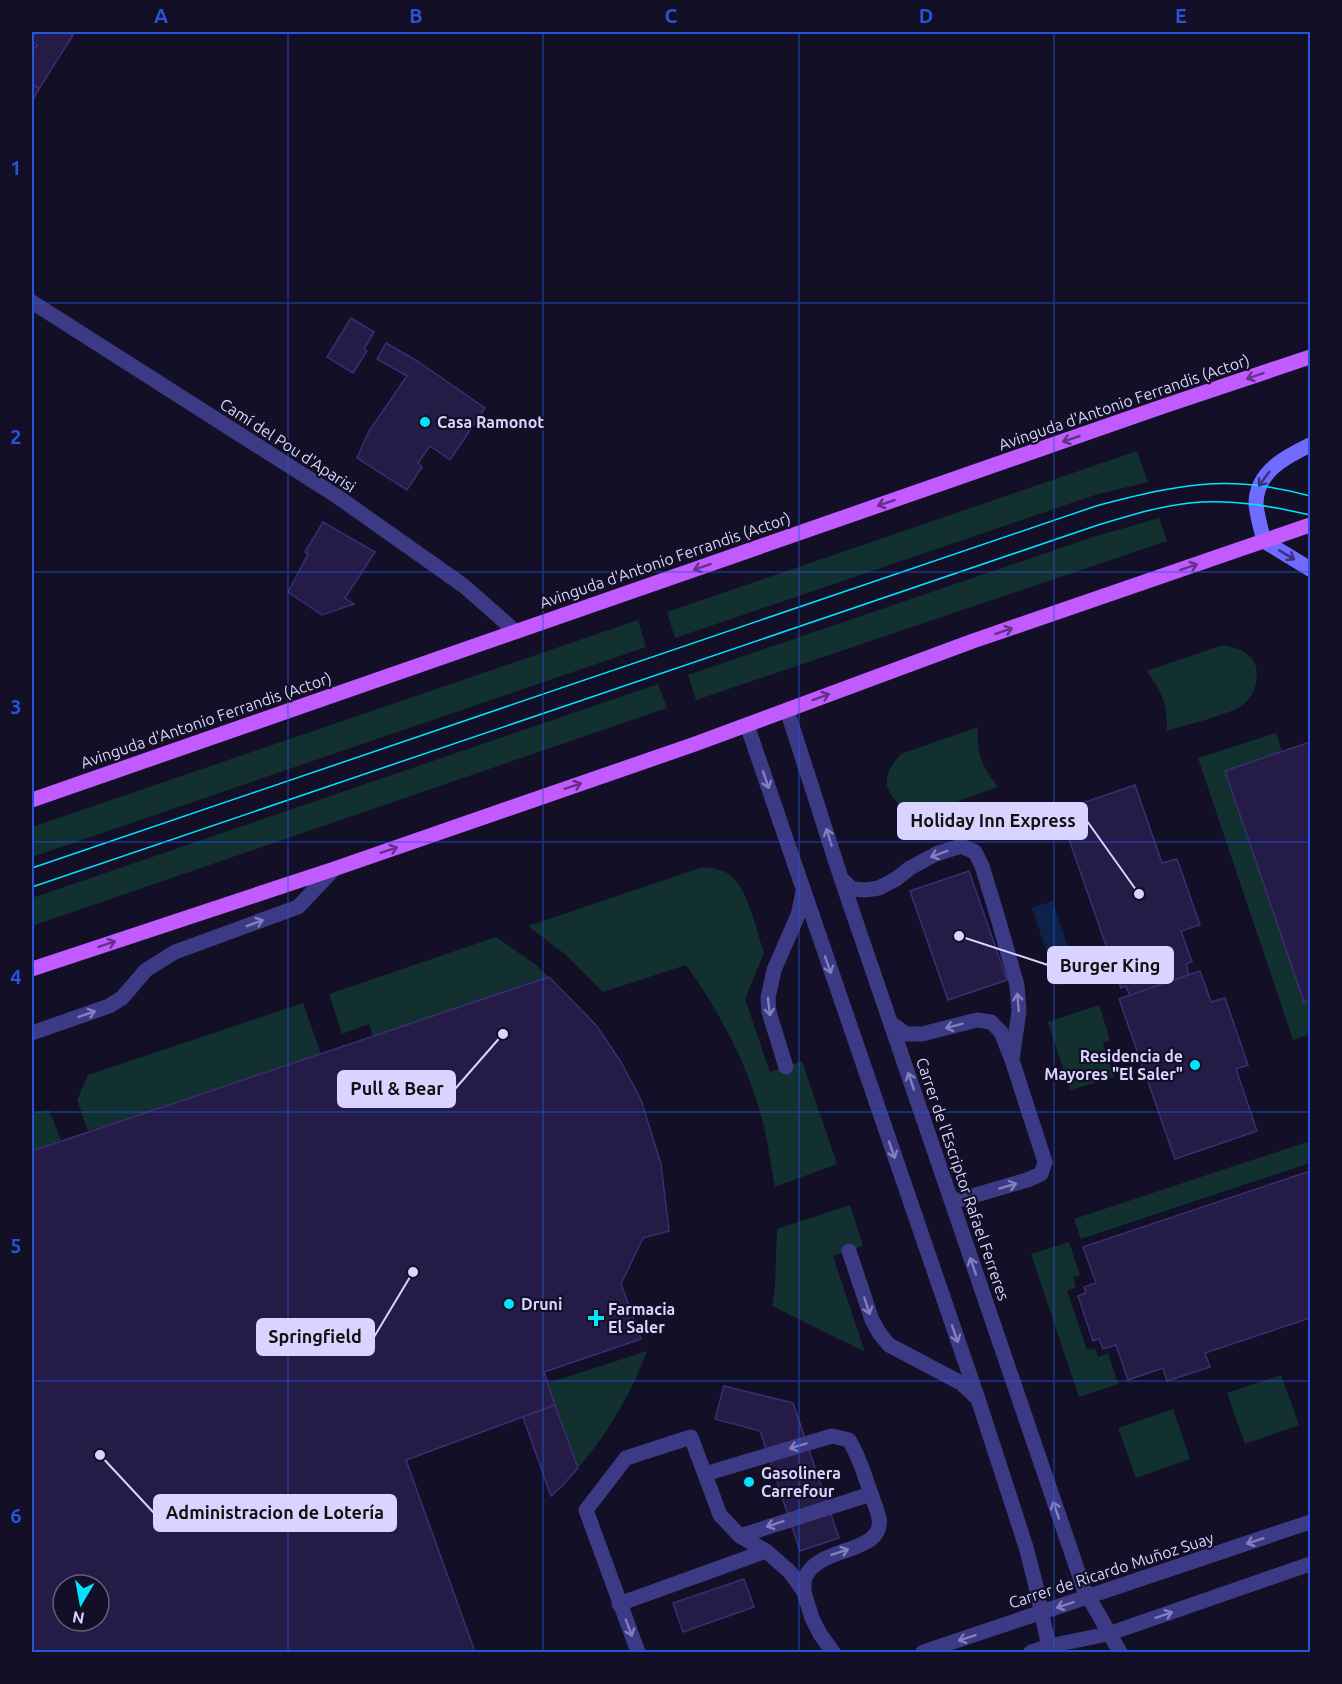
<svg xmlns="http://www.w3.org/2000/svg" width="1342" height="1684" font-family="Ubuntu,sans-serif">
  <rect width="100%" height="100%" fill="#130f26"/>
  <g fill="#12302f">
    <path d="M1137,451L1148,482L1095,495L675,638L667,612Z"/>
    <path d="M1159,518L1167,541L696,700L688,675L1093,537Z"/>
    <path d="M638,620L646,647L32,857V827Z"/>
    <path d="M1223,645C1236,647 1253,653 1256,667C1259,681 1254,696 1243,705C1234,713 1182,726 1167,731C1167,704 1163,692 1146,671Z"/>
    <path d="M658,684L667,708L32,926V898Z"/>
    <path d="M978,727C976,754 982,766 998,787C983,792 968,798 954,803C928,812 905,821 889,791C882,778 892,763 901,754Z"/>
    <path d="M1276,733L1282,752L1225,772L1304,1002L1310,1000V1034L1293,1040L1198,758Z"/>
    <path d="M703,867C712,868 722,869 730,875C748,888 757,932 764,953L745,999L770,1072L802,1061L837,1164L775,1187C772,1172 770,1157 767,1141C754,1076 724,1018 686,965L603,992L566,955L528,926Z"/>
    <path d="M496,937L536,965L549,977L373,1037L369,1024L342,1034L329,994Z"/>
    <path d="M303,1003L321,1054L88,1131L77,1100L88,1075Z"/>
    <path d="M1099,1005L1110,1040L1103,1043L1114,1077L1070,1090L1048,1022Z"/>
    <path d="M49,1110L61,1140L32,1151V1113Z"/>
    <path d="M1310,1141V1163L1081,1239L1074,1219Z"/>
    <path d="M850,1205L863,1246L833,1256L865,1352L772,1306L775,1286L777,1229Z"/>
    <path d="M1069,1242L1080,1275L1073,1277L1076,1287L1067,1291L1087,1350L1095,1348L1098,1357L1108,1353L1118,1384L1079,1397L1031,1254Z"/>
    <path d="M647,1351C631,1394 608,1433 578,1468L548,1383Z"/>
    <path d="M1281,1375L1299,1425L1245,1444L1227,1393Z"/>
    <path d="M1173,1409L1190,1459L1136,1478L1118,1428Z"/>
  </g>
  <path fill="#0c2248" d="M1053,901L1068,948L1066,984L1058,986L1032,908Z"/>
  <g fill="#241b47" stroke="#3b2d73" stroke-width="1.5" fill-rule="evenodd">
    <path d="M32,32H68L73,35L39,89L32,84V52L37,45L32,41Z"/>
    <path d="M32,84L39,89L32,101Z"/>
    <path d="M351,318L374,332L364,349L367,351L353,373L327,357Z"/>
    <path d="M386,343L417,361L485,408L450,460L430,446L418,463L422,467L407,490L357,458L369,431L407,376L377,359Z"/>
    <path d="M323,522L375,552L345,598L354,604L322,615L288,592L308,554L305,552Z"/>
    <path d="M1310,742V1000L1304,1002L1225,771Z"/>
    <path d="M1135,785L1162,863L1177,859L1200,925L1181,931L1192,962L1186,964L1189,975L1130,996L1126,986L1121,988L1059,811Z"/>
    <path d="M969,871L1007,980L948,1000L910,891Z"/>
    <path d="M1200,971L1211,1002L1225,998L1248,1065L1236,1069L1257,1131L1175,1159L1119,999Z"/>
    <path d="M549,977L596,1025L621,1062L641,1100L661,1164L669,1231L643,1238L621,1284L641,1339L544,1372L555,1405L406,1460L475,1652H32V1151ZM63,1585H99V1621H63Z"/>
    <path d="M1310,1171V1318L1205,1353L1210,1367L1167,1381L1163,1368L1128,1380L1116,1345L1103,1349L1099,1339L1093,1341L1078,1296L1086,1293L1084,1287L1096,1283L1083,1247Z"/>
    <path d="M724,1386L793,1403L839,1538L800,1551L760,1431L715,1419Z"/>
    <path d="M555,1405L578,1468L562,1486L551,1496L523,1417Z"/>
    <path d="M744,1579L754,1607L683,1632L673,1603Z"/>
  </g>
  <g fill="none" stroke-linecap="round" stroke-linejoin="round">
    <g stroke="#3d3a85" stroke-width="15">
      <path d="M841,878L852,889L865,890L879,888L896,879L910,868L936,854L961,846L975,852L982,866L997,915L1017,985L1019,1011L1012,1060"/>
      <path d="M891,1023L906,1034H922L977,1020L991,1022L1001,1032L1012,1060L1045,1162L1041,1174L1027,1180L952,1202"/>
      <path d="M32,1033L109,1006L122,998L146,970L175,952L298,907L334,869"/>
      <path d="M786,1067L769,1012L768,998L774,970L798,915L803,892"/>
      <path d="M849,1251L872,1320L880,1334L889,1345L961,1383L978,1399"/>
      <path d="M705,1474L832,1436L849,1440C859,1456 864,1474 870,1491C873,1500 877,1509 879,1518C885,1555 817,1545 805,1578C804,1582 804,1587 804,1592"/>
      <path d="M740,1536L871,1494"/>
      <path d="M619,1604L766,1551"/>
      <path d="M638,1652L586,1510L626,1458L691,1437L720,1515L740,1536L766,1551L790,1572L804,1592L812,1618L820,1634L833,1652"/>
    </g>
    <g stroke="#3d3a85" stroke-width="15">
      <path d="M32,302L338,497L464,586L515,631"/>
      <path d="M787,710L841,878L1084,1589L1120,1652"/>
      <path d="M747,725L978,1399L1026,1547L1035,1582L1050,1652"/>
      <path d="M923,1652L1310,1522"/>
      <path d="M1031,1652L1049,1646L1108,1634L1310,1564"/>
    </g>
    <path stroke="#6f6bff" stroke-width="15" d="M1310,445C1285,457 1256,472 1256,504C1257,516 1261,529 1264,541L1310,569"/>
    <g stroke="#c25bff" stroke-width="15">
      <path d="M32,800L1164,406L1310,357"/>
      <path d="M32,969L334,869L695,744L973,641L1310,525"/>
    </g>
    <g stroke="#00e5ff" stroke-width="1.5">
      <path d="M32,868L1096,506C1176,485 1228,473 1310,496"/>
      <path d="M32,887L1098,525C1131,515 1166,504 1201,502C1238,500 1275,507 1310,515"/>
    </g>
  </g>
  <defs><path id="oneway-shaft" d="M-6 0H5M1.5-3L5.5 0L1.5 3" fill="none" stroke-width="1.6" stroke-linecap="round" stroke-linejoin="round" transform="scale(1.5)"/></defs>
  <g stroke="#623188">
    <use href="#oneway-shaft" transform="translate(1255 376) rotate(161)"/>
    <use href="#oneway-shaft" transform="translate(1071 439) rotate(161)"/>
    <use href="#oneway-shaft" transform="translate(886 503) rotate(161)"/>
    <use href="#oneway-shaft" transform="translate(702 567) rotate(161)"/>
    <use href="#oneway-shaft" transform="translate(1189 567) rotate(-19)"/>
    <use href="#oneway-shaft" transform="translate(1004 631) rotate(-19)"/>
    <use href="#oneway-shaft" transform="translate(821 697) rotate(-20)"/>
    <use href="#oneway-shaft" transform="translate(573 786) rotate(-19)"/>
    <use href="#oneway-shaft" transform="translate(389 850) rotate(-19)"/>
    <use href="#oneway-shaft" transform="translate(107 944) rotate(-18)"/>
  </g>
  <g stroke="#38347d">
    <use href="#oneway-shaft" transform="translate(1264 479) rotate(126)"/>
    <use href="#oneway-shaft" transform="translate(1287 555) rotate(31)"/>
  </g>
  <g stroke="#837fbc">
    <use href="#oneway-shaft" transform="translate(766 780) rotate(71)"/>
    <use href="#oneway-shaft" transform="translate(829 837) rotate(-107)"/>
    <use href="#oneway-shaft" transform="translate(939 854) rotate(159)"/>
    <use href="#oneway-shaft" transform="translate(255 923) rotate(-20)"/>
    <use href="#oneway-shaft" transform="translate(828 965) rotate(71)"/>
    <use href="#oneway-shaft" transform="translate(1018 1002) rotate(-95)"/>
    <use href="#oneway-shaft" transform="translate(769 1007) rotate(83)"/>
    <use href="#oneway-shaft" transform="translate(87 1014) rotate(-19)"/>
    <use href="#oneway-shaft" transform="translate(954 1026) rotate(165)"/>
    <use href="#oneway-shaft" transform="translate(911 1081) rotate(-109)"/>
    <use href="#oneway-shaft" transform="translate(892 1150) rotate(71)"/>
    <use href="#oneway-shaft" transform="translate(1008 1186) rotate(-16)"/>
    <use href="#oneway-shaft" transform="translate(973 1266) rotate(-109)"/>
    <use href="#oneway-shaft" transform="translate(867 1306) rotate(72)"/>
    <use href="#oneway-shaft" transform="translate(955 1334) rotate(71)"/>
    <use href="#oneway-shaft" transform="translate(798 1446) rotate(163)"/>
    <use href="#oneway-shaft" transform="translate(1056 1510) rotate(-109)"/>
    <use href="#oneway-shaft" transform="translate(775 1524) rotate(162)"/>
    <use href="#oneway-shaft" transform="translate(1255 1541) rotate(161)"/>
    <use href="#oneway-shaft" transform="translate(840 1552) rotate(-19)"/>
    <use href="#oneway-shaft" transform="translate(1065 1605) rotate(161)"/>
    <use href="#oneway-shaft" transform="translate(1164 1615) rotate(-19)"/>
    <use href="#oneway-shaft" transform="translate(629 1628) rotate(69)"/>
    <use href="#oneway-shaft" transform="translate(967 1638) rotate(162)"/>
  </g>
  <path fill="none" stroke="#2655da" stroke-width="1.5" stroke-opacity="0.55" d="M288,32V1652M543,32V1652M799,32V1652M1054,32V1652M32,303H1310M32,572H1310M32,842H1310M32,1112H1310M32,1381H1310"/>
  <g fill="#00e5ff" stroke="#130f26" stroke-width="2">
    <circle cx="425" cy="422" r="6"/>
    <circle cx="1195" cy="1065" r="6"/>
    <circle cx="509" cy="1304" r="6"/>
    <path d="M593 1309h6v6h6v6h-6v6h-6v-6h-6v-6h6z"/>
    <circle cx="749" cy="1482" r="6"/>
  </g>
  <g text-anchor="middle" stroke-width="4.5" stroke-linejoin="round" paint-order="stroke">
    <g font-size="16" fill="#d9d4ff" stroke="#130f26">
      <text transform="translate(1124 402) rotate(-19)" y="6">Avinguda d'Antonio Ferrandis (Actor)</text>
      <text transform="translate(288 445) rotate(33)" y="6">Camí del Pou d'Aparisi</text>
      <text transform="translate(665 560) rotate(-19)" y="6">Avinguda d'Antonio Ferrandis (Actor)</text>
      <text transform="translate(206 720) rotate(-19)" y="6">Avinguda d'Antonio Ferrandis (Actor)</text>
      <text transform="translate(963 1179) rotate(71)" y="6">Carrer de l'Escriptor Rafael Ferreres</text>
      <text transform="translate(1111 1570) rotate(-18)" y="6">Carrer de Ricardo Muñoz Suay</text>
    </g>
    <g font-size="16" font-weight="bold" fill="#d9d4ff" stroke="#130f26" text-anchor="start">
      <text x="437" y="428">Casa Ramonot</text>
      <text x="1183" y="1062" text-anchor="end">Residencia de<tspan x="1183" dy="18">Mayores "El Saler"</tspan></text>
      <text x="521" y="1310">Druni</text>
      <text x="608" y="1315">Farmacia<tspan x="608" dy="18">El Saler</tspan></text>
      <text x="761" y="1479">Gasolinera<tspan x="761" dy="18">Carrefour</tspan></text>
    </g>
  </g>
  <path fill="none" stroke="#d9d4ff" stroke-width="2" d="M1139 894L1087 821M959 936L1048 965M503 1034L455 1089M413 1272L374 1337M100 1455L154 1513"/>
  <g fill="#d9d4ff" stroke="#130f26" stroke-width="2">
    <circle cx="1139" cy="894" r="6"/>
    <circle cx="959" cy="936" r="6"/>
    <circle cx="503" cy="1034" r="6"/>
    <circle cx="413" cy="1272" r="6"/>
    <circle cx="100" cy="1455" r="6"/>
  </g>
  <g fill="#d9d4ff" stroke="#d9d4ff" stroke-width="2">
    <rect x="898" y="803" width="189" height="36" rx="6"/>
    <rect x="1048" y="947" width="125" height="36" rx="6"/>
    <rect x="338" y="1071" width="117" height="36" rx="6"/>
    <rect x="257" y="1319" width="117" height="36" rx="6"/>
    <rect x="154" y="1495" width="242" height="36" rx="6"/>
  </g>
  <g font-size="18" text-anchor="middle" font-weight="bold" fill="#111">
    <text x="993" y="827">Holiday Inn Express</text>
    <text x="1110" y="972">Burger King</text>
    <text x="397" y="1095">Pull &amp; Bear</text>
    <text x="315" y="1343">Springfield</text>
    <text x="275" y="1519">Administracion de Lotería</text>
  </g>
  <rect width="1342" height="1684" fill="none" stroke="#130f26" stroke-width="66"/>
  <g transform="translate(81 1603) rotate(190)"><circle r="28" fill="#130f26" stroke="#625e7d" stroke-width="1.5"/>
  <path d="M0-4.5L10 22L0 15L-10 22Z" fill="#00e5ff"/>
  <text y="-9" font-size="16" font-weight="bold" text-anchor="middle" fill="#d9d4ff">N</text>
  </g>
  <rect x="33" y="33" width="1276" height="1618" fill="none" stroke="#2655da" stroke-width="2"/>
  <g font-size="20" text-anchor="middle" font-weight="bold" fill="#2655da">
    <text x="161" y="23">A</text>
    <text x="416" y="23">B</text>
    <text x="671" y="23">C</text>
    <text x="926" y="23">D</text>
    <text x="1181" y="23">E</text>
    <text x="16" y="175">1</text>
    <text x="16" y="444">2</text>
    <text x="16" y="714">3</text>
    <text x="16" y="984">4</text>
    <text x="16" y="1253">5</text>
    <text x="16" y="1523">6</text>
  </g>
</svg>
